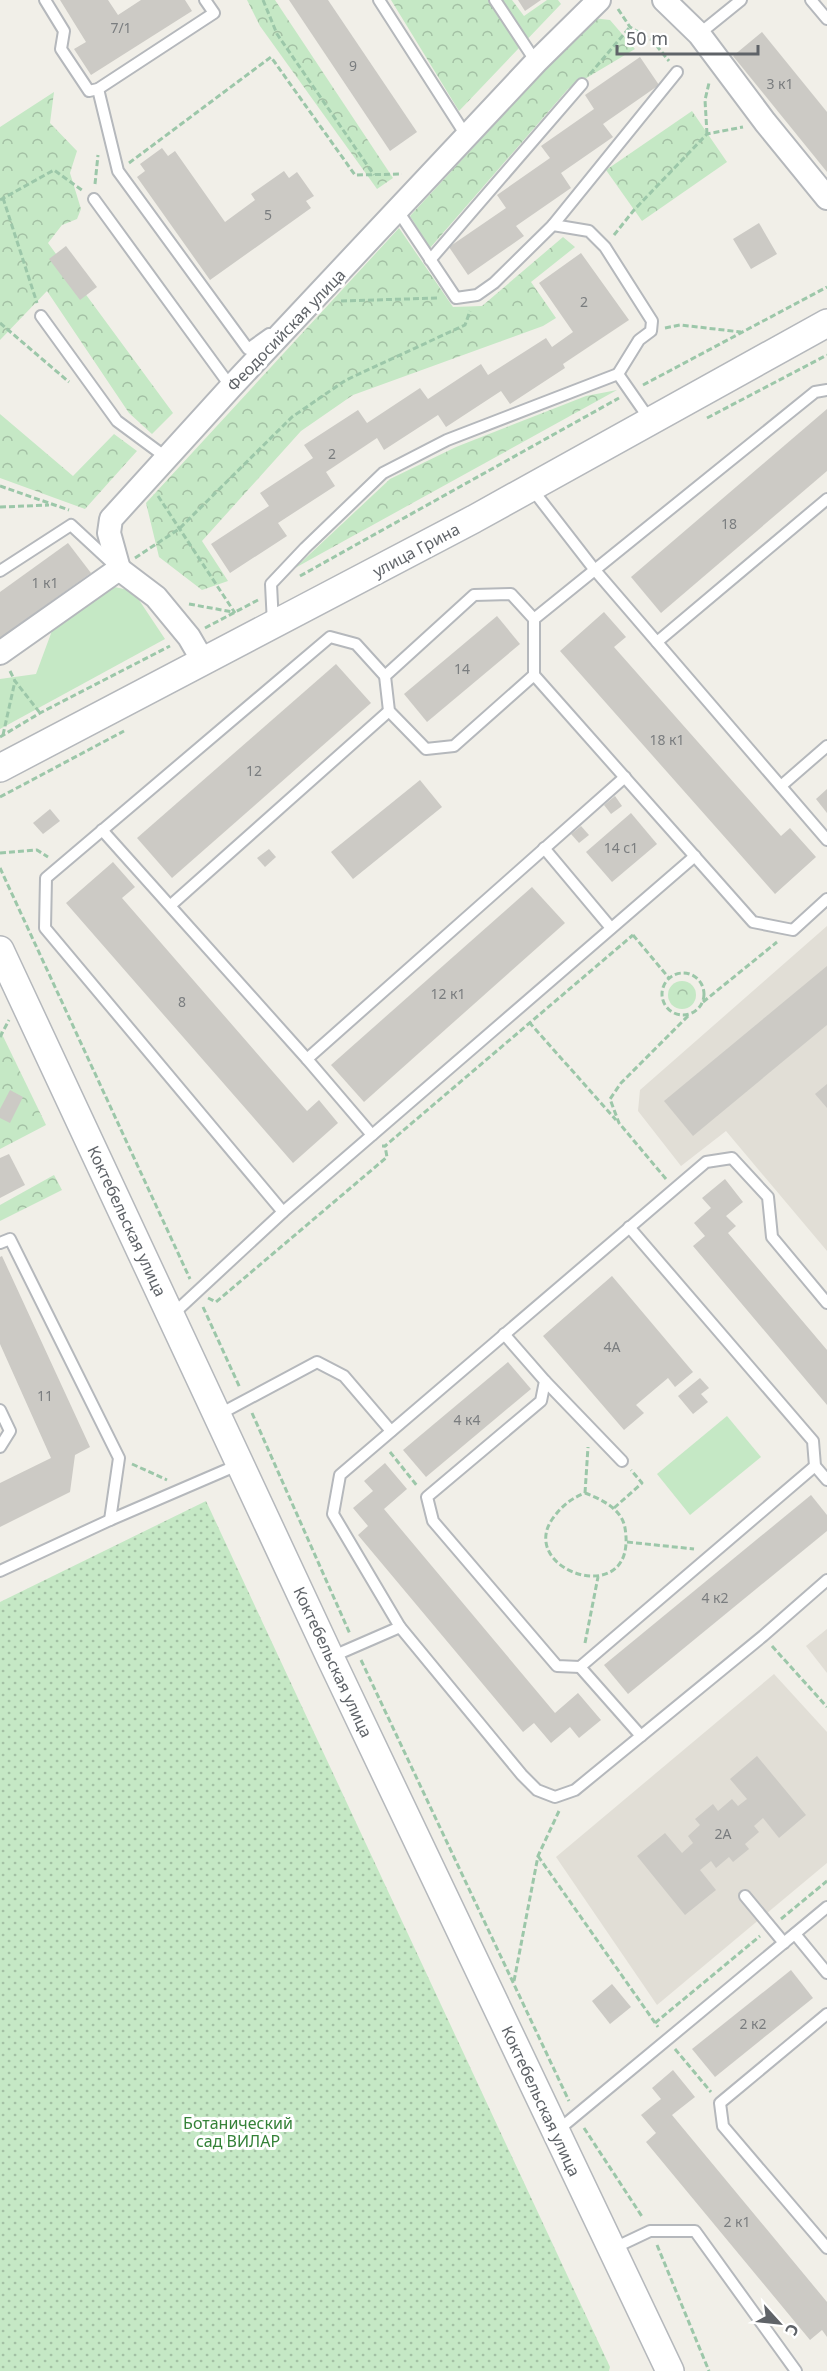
<svg xmlns="http://www.w3.org/2000/svg" width="827" height="2371" font-family="'Noto Sans',sans-serif">
  <defs>
    <pattern id="forest-crowns" width="20" height="18" patternUnits="userSpaceOnUse" patternTransform="scale(1.5)"><rect width="20" height="18" fill="#c5e8c5"/><path d="M2 6a3 3 0 1 1 6 0M12 15a3 3 0 1 1 6 0" fill="none" stroke="#a3c0a4"/></pattern>
    <pattern id="garden-dots" width="8" height="8" patternUnits="userSpaceOnUse" patternTransform="scale(1.5)"><rect width="8" height="8" fill="#c5e8c5"/><path d="M2 2h.1M6 6h.1" fill="none" stroke="#a3c0a4" stroke-width="1.8" stroke-linecap="round"/></pattern>
  </defs>
  <rect width="100%" height="100%" fill="#f1efe8"/>
  <g fill="#e1ded6">
    <path d="M827,926V1251L726,1131L681,1166L638,1111L640,1090Z"/>
    <path d="M827,1629V1673L806,1646Z"/>
    <path d="M774,1674L827,1732V1863L657,2005L556,1857Z"/>
  </g>
  <g fill="#c5e8c5">
    <path d="M110,586L133,591L165,639L0,729V679L36,674L53,628Z"/>
    <path d="M727,1416L761,1457L690,1515L657,1474Z"/>
  </g>
  <g fill="url(#forest-crowns)">
    <path d="M247,0H275L393,178L377,189L260,26Z"/>
    <path d="M391,0H512L524,16L547,0H558L561,4L459,111Z"/>
    <path d="M593,18L610,20L635,49L568,89L430,248L410,216Z"/>
    <path d="M54,92L50,123L77,151L70,173L81,209L77,219L62,225L48,243L173,413L152,434L129,413L47,291L0,340V127Z"/>
    <path d="M692,111L727,162L642,221L606,170Z"/>
    <path d="M399,228L453,307L482,306L563,237L575,247L531,282L556,318L543,326L353,395L301,431L202,541L228,581L202,590L159,557L146,503Z"/>
    <path d="M617,390L295,568L390,479L456,447L586,396Z"/>
    <path d="M0,414L73,476L114,434L137,451L85,509L0,478Z"/>
    <circle cx="682" cy="995" r="14"/>
    <path d="M0,1030L46,1125L0,1149Z"/>
    <path d="M54,1175L62,1190L0,1221V1205Z"/>
  </g>
  <path fill="url(#garden-dots)" d="M206,1501L610,2367L609,2371H0V1602Z"/>
  <g fill="#cccac5">
    <path d="M60,0H108L118,15L141,0H185L192,11L91,75L74,49L86,42Z"/>
    <path d="M289,0H328L417,132L390,151Z"/>
    <path d="M518,0H541L525,11Z"/>
    <path d="M762,32L827,112V172L733,56Z"/>
    <path d="M640,57L659,85L603,124L613,137L561,173L571,188L516,226L524,236L468,275L449,247L506,208L497,195L550,158L541,146L594,109L585,95Z"/>
    <path d="M162,148L168,156L175,151L225,222L255,200L251,194L284,171L289,178L297,172L314,196L306,201L311,208L210,280L137,177L145,171L140,164Z"/>
    <path d="M759,223L777,254L751,269L733,239Z"/>
    <path d="M66,246L97,287L80,300L49,259Z"/>
    <path d="M581,253L629,320L563,364L565,368L510,404L501,391L446,427L438,415L384,450L377,438L326,472L335,486L278,523L287,536L230,573L211,544L269,506L260,493L313,458L304,445L358,410L367,423L420,388L428,399L481,364L488,375L546,338L552,347L573,332L539,283Z"/>
    <path d="M827,409V471L661,613L631,577Z"/>
    <path d="M68,543L91,573L0,638V592Z"/>
    <path d="M604,612L626,637L614,647L781,836L790,828L816,857L775,894L560,651Z"/>
    <path d="M497,616L520,644L427,722L404,694Z"/>
    <path d="M336,664L371,703L172,878L137,838Z"/>
    <path d="M420,780L442,807L353,879L331,852Z"/>
    <path d="M827,789V813L816,799Z"/>
    <path d="M615,796L622,806L611,814L604,805Z"/>
    <path d="M50,809L60,821L43,834L33,823Z"/>
    <path d="M631,813L657,844L612,882L586,852Z"/>
    <path d="M581,826L589,835L579,843L571,834Z"/>
    <path d="M269,849L276,857L265,867L257,858Z"/>
    <path d="M113,862L135,887L122,898L307,1111L319,1100L338,1123L293,1163L66,903Z"/>
    <path d="M532,887L565,923L364,1102L331,1065Z"/>
    <path d="M827,966V1025L693,1136L664,1101Z"/>
    <path d="M827,1084V1108L815,1094Z"/>
    <path d="M10,1090L23,1097L10,1123L0,1118V1109Z"/>
    <path d="M9,1154L25,1185L0,1198V1158Z"/>
    <path d="M725,1179L743,1202L726,1216L736,1226L728,1233L827,1350V1405L693,1246L705,1236L694,1223L711,1208L702,1198Z"/>
    <path d="M2,1256L90,1447L75,1455L70,1492L0,1527V1483L51,1458L0,1344V1257Z"/>
    <path d="M612,1276L693,1372L675,1387L668,1378L636,1405L644,1413L624,1430L543,1336Z"/>
    <path d="M508,1362L531,1389L426,1477L403,1450Z"/>
    <path d="M700,1378L709,1388L701,1394L708,1402L693,1414L678,1396Z"/>
    <path d="M385,1463L407,1489L384,1509L555,1713L578,1693L601,1720L579,1738L570,1727L551,1743L534,1723L523,1732L358,1535L368,1526L353,1508L373,1491L364,1481Z"/>
    <path d="M811,1495L827,1515V1531L628,1694L604,1665Z"/>
    <path d="M757,1756L806,1815L779,1838L763,1818L754,1826L759,1832L745,1844L749,1849L733,1862L729,1857L716,1868L711,1861L700,1870L716,1890L685,1915L637,1856L665,1833L682,1853L693,1843L688,1836L700,1825L695,1819L713,1804L718,1811L732,1799L738,1806L747,1799L730,1779Z"/>
    <path d="M791,1970L813,1998L715,2077L692,2049Z"/>
    <path d="M612,1984L631,2007L610,2024L592,2001Z"/>
    <path d="M673,2070L695,2097L672,2115L827,2302V2337L822,2330L810,2340L646,2142L656,2133L641,2115L661,2099L652,2088Z"/>
  </g>
  <g fill="none" stroke-linecap="round" stroke-linejoin="round">
    <g stroke="#b5b8bc" stroke-width="14">
      <g id="service">
        <path d="M45,0L64,31L61,49L89,91L98,89L214,13L205,0"/>
        <path d="M379,0L467,137"/>
        <path d="M495,0L536,62"/>
        <path d="M811,0L827,19"/>
        <path d="M699,34L741,0"/>
        <path d="M98,89L118,171L248,349L269,334"/>
        <path d="M94,199L231,387"/>
        <path d="M398,211L456,298L477,295L494,283L553,225L589,231L605,247L652,321L651,331L639,340L618,374"/>
        <path d="M553,225L677,72"/>
        <path d="M430,260L582,84"/>
        <path d="M41,316L117,421L167,458"/>
        <path d="M532,489L594,569L827,840"/>
        <path d="M0,571L71,525L112,563"/>
        <path d="M534,619L815,392L827,390"/>
        <path d="M273,624L271,584L305,548L383,473L447,440L618,374L650,420"/>
        <path d="M657,642L827,499"/>
        <path d="M534,675L454,746L426,749L389,711L385,676L474,595L511,594L534,619V675L753,922L793,930L827,899"/>
        <path d="M781,786L827,746"/>
        <path d="M102,830L307,1059L625,777"/>
        <path d="M544,848L611,928"/>
        <path d="M171,905L389,711"/>
        <path d="M307,1059L372,1135"/>
        <path d="M283,1212L45,928L46,878L330,637L356,644L385,676"/>
        <path d="M629,1227L813,1441L815,1466L827,1480"/>
        <path d="M0,1243L10,1239L119,1458L110,1520"/>
        <path d="M172,1315L283,1212L695,856"/>
        <path d="M504,1334L545,1381L541,1401L427,1497L433,1521L557,1666L580,1667L815,1466"/>
        <path d="M545,1381L622,1461"/>
        <path d="M0,1410L10,1431L0,1447"/>
        <path d="M218,1415L317,1362L344,1376L391,1431"/>
        <path d="M0,1571L110,1520L240,1464"/>
        <path d="M400,1627L333,1514L340,1475L706,1162L732,1158L768,1197L772,1237L827,1303"/>
        <path d="M331,1657L400,1627L522,1775L537,1790L555,1797L575,1790L763,1636L827,1580"/>
        <path d="M580,1667L641,1736"/>
        <path d="M745,1896L784,1943"/>
        <path d="M795,1934L827,1973"/>
        <path d="M827,2014L720,2103L723,2126L827,2248"/>
        <path d="M557,2131L827,1907"/>
        <path d="M612,2249L650,2231H695L796,2371"/>
      </g>
    </g>
    <g stroke="#b5b8bc" stroke-width="26">
      <g id="minor">
        <path d="M664,0L699,34L765,122L827,198"/>
        <path d="M119,569L156,597L189,637L203,661"/>
        <path d="M0,653L119,569L109,533L111,519L231,387L536,62L599,0"/>
      </g>
    </g>
    <g stroke="#b5b8bc" stroke-width="30">
      <g id="tertiary">
        <path d="M0,768L474,519L827,323"/>
        <path d="M0,950L330,1657L670,2371"/>
      </g>
    </g>
    <g stroke="#9cc7a9" stroke-width="3" stroke-dasharray="6 3" stroke-linecap="butt">
      <path d="M263,0L277,34L374,175"/>
      <path d="M618,9L630,27L652,40L669,61"/>
      <path d="M590,74L630,27"/>
      <path d="M707,134L705,100L709,83"/>
      <path d="M129,163L271,57L355,175L402,174"/>
      <path d="M95,184L98,155"/>
      <path d="M3,198L37,303"/>
      <path d="M0,200L54,170L83,191"/>
      <path d="M614,235L634,210L707,134L743,127"/>
      <path d="M341,301L439,298"/>
      <path d="M0,323L69,382"/>
      <path d="M665,328L680,325L741,332"/>
      <path d="M643,385L827,287"/>
      <path d="M707,418L827,355"/>
      <path d="M0,486L69,510"/>
      <path d="M158,496L235,613"/>
      <path d="M0,507L49,505"/>
      <path d="M135,558L179,529L292,417L346,380L465,325L470,311"/>
      <path d="M300,576L619,398"/>
      <path d="M189,604L233,612"/>
      <path d="M205,628L258,600"/>
      <path d="M10,671L15,681L40,713"/>
      <path d="M3,735L15,681"/>
      <path d="M0,737L40,713L170,646"/>
      <path d="M0,797L124,731"/>
      <path d="M0,853L37,850L48,857"/>
      <path d="M0,868L190,1279"/>
      <path d="M633,935L669,978"/>
      <circle cx="683" cy="994" r="21"/>
      <path d="M703,1002L777,942"/>
      <path d="M529,1022L616,1120"/>
      <path d="M0,1037L9,1020"/>
      <path d="M382,1146H385L633,935"/>
      <path d="M666,1179L619,1123L610,1099L621,1083L689,1015"/>
      <path d="M208,1298L216,1302L387,1157L385,1146"/>
      <path d="M203,1307L240,1388"/>
      <path d="M252,1413L350,1634"/>
      <path d="M390,1452L418,1487"/>
      <path d="M132,1464L167,1480"/>
      <path d="M585,1493C601,1499 622,1509 625,1528C639,1612 515,1571 553,1518C562,1506 570,1499 585,1493Z"/>
      <path d="M585,1493L588,1447"/>
      <path d="M614,1508L642,1483L631,1470"/>
      <path d="M627,1542L694,1549"/>
      <path d="M585,1643L598,1577"/>
      <path d="M772,1646L827,1707"/>
      <path d="M361,1660L569,2101"/>
      <path d="M538,1856L658,2027"/>
      <path d="M781,1919L827,1881"/>
      <path d="M514,1981L538,1856L559,1811"/>
      <path d="M655,2023L760,1936"/>
      <path d="M675,2049L711,2092"/>
      <path d="M584,2128L643,2218"/>
      <path d="M657,2245L709,2371"/>
    </g>
    <use href="#service" stroke="#fff" stroke-width="10"/>
    <use href="#minor" stroke="#fff" stroke-width="22"/>
    <use href="#tertiary" stroke="#fff" stroke-width="27"/>
  </g>
  <g text-anchor="middle" stroke-width="6" stroke-linejoin="round" paint-order="stroke">
    <g font-size="14" fill="#7a7d7f">
      <text x="121" y="33">7/1</text>
      <text x="353" y="71">9</text>
      <text x="780" y="89">3 к1</text>
      <text x="268" y="220">5</text>
      <text x="584" y="307">2</text>
      <text x="332" y="459">2</text>
      <text x="729" y="529">18</text>
      <text x="45" y="588">1 к1</text>
      <text x="462" y="674">14</text>
      <text x="667" y="745">18 к1</text>
      <text x="254" y="776">12</text>
      <text x="621" y="853">14 с1</text>
      <text x="448" y="999">12 к1</text>
      <text x="182" y="1007">8</text>
      <text x="612" y="1352">4А</text>
      <text x="45" y="1401">11</text>
      <text x="467" y="1425">4 к4</text>
      <text x="715" y="1603">4 к2</text>
      <text x="723" y="1839">2А</text>
      <text x="753" y="2029">2 к2</text>
      <text x="737" y="2227">2 к1</text>
    </g>
    <g font-size="16" fill="#5f6368" stroke="#fff">
      <text transform="translate(286 330) rotate(-46)" y="6">Феодосийская улица</text>
      <text transform="translate(416 550) rotate(-28)" y="6">улица Грина</text>
      <text transform="translate(127 1221) rotate(65)" y="6">Коктебельская улица</text>
      <text transform="translate(333 1662) rotate(65)" y="6">Коктебельская улица</text>
      <text transform="translate(541 2101) rotate(65)" y="6">Коктебельская улица</text>
    </g>
    <g font-size="16" fill="#348238" stroke="#fff">
      <text x="238" y="2129">Ботанический<tspan x="238" dy="18">сад ВИЛАР</tspan></text>
    </g>
  </g>
  <g transform="translate(779 2323) rotate(117)" stroke="#ffffff" stroke-width="4.5" paint-order="stroke">
  <path d="M0-4.5L10 22L0 15L-10 22Z" fill="#5f6368"/>
  <text y="-9" font-size="16" font-weight="bold" text-anchor="middle" fill="#5f6368">С</text>
  </g>
  <path d="M617 45v9h141v-9" fill="none" stroke="#5f6368" stroke-width="3"/>
  <text x="626" y="45" font-size="18" fill="#5f6368" stroke="#ffffff" stroke-width="4.5" paint-order="stroke">50 m</text>
</svg>
